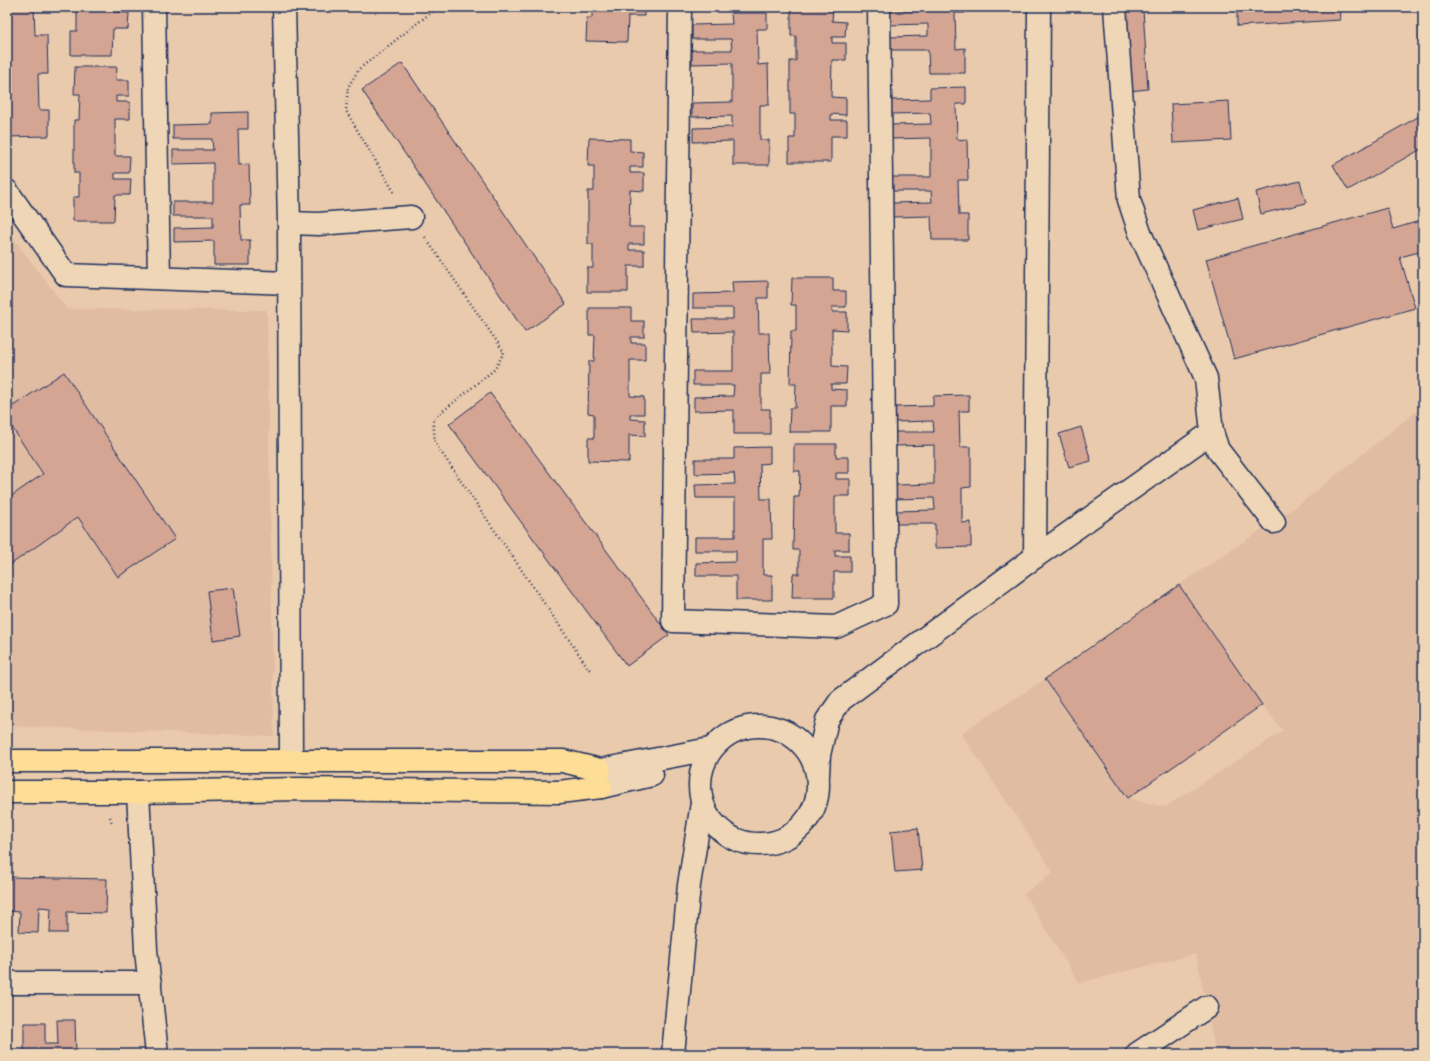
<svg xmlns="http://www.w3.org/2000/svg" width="1430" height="1061" font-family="Caveat,sans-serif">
  <rect width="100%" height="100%" fill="#eacaac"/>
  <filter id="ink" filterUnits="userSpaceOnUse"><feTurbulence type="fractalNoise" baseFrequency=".025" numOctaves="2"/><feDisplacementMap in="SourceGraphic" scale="8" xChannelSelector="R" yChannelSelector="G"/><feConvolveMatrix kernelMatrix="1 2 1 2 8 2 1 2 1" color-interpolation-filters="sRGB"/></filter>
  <g filter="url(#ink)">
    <g fill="#e0bca3">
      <path d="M7,230L67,309L267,310L274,736L7,726Z"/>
      <path d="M1423,406V1054H1216L1196,954L1079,983L1024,894L1053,872L961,733L1045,679L1128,798L1165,807L1283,731L1262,705L1179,585L1301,503Z"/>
    </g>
    <g fill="#d5a593" stroke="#1b2f5e">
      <path d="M7,7H34L35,35H47L48,74H38L39,110H49V136L7,137Z"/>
      <path d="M77,7H113V12L129,13L128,29H113L112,55H71V31H77Z"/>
      <path d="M592,7H644V16H628L627,42L586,41L587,18H592Z"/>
      <path d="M928,7H965V13H955L956,49L965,48V73H929L928,50H889V37L928,36V24L888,25V11L928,10Z"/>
      <path d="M1237,7H1339L1340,20L1237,26Z"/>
      <path d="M791,8L833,9L832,21L846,22L845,37H832V43H846V60H832L831,97L846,98V115L831,114V120H847V136H831V162H789V138H795V114H790V61H796V36H791Z"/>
      <path d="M1419,8H1423V73H1420Z"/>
      <path d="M1143,9L1148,89L1129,91L1123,10Z"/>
      <path d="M731,13H767V29H757L758,65L768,64L769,105H760V140H769V165H733V141L693,142V128L732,127V116L692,117V103L732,102V63L692,64V50H732L731,39H692V25L732,24Z"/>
      <path d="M402,63L566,304L525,332L362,90Z"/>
      <path d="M75,67H117L116,80H129V96H116V102H130V119H115V156H130L129,173H115V179H131L130,195H115L114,221H73V197H79V173H74V120H79L80,94H74Z"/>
      <path d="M966,87V104H956L957,139L967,140L968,180H958L959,215H968V240H932L931,216L892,217V203L932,202L931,191H891V177H931V138L891,139V125L931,124L930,113L891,114V100L930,99V88Z"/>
      <path d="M1229,101L1231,140L1173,143L1171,104Z"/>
      <path d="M248,112V129H238L239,165L249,164L250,205H240L241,240H250V265H214V241L174,242V228L213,227V216H173V202H213V163L173,164V150H213L212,139H173V125L212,124V113Z"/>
      <path d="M1423,114V148L1348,190L1333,165Z"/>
      <path d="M589,138L630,139V151L643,152V167H630V173H644V191L630,190L629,227H644V244H629V250H644V266H628V292H587V268H593V244H588V191H594V166H588Z"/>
      <path d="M1300,181L1306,203L1261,214L1256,192Z"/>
      <path d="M1238,198L1243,219L1198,230L1193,210Z"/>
      <path d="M1387,208L1393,229L1423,220V251L1400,257L1415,308L1234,359L1206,259Z"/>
      <path d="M792,278H833V291H846V307H832V312H847V330L832,329V366L847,367L846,384H831V389L847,390V406H831V432H789L790,408H795L796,384H790L791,331H796V305H791Z"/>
      <path d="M768,281V298H758L759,333H769L770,374H761V409H770V434H734V410L694,411V397L733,396L734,385H693V371H733V332L694,333L693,319H733V308H693V294L733,293L732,282Z"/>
      <path d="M589,308H631V321H644V337H631V343H645V360H630V396L644,397V414H630V419L645,420V436L629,435V462L588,461V438H594V414L588,413L589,361H594L595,335H589Z"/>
      <path d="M64,372L175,539L118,577L78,517L7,567V499L43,474L7,420V410Z"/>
      <path d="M490,393L669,635L627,666L449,424Z"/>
      <path d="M969,395V411H959L960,447H971V487L962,488V523L971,522V547L935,548V524H895V511L935,510L934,498L894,499V485L934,484V445L894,446L895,432H934L933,421L894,422V407L933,406V396Z"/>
      <path d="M1081,427L1091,461L1069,467L1059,434Z"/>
      <path d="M794,444H836V457H849V473H836V479H850V496H835V533H849V550H835V556H850V572H834V598H792L793,574H799V550H793L794,497H799L800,471H794Z"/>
      <path d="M770,447V463L760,464L761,499H771L772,539H763V575H772V600H736V576H696V563L736,562V551H695V537H735V498H696L695,485L735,484L734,473L695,474V459H734V448Z"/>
      <path d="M1179,585L1262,705L1128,798L1045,679Z"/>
      <path d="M233,588L240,636L213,640L207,591Z"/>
      <path d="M918,828L922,870L895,872L891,831Z"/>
      <path d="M7,877L107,879L106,913L67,912V933H50L51,908L39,907L38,933L19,932L20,912L7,911Z"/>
      <path d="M57,1020H75L76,1054H24V1023H45V1044H58Z"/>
    </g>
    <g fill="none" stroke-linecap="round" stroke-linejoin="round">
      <g stroke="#1b2f5e" stroke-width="25">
        <g id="minor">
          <path d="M154,7L159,278"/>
          <path d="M284,7L289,223L291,760"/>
          <path d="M680,7L673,621L836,627L886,604L879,7"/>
          <path d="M1115,7L1129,200L1140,233L1206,378L1212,432L1218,450L1274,522"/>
          <path d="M7,191L66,275L289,283"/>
          <path d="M289,223L318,224L411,217"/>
          <path d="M1035,557L1039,7"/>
          <circle cx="759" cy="785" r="59"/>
          <path d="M600,770L710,749"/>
          <path d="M818,775L819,755L827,720L841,700L1035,557L1212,432"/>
          <path d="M601,787L652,775"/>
          <path d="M138,792L146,950L157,1054"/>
          <path d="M7,983H150"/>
          <path d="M673,1054L689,885L702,803"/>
          <path d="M1137,1054L1207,1007"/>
        </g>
      </g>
      <g stroke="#1b2f5e" stroke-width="25">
        <g id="major">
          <path d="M7,761H563L600,770"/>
          <path d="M7,792H138L299,789L559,792L601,787"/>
        </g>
      </g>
      <g stroke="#1b2f5e" stroke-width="2.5" stroke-dasharray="1 3" stroke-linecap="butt">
        <path d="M394,192L346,111L348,87L359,69L438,7"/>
        <path d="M425,237L504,352L495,369L433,419L435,443L591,672"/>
        <path d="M110,817L112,823"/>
      </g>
      <use href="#minor" stroke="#eed6b6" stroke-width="22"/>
      <use href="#major" stroke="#fedd96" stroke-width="22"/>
    </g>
  </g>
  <rect width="1430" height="1061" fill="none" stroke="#eed6b6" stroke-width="24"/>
  <rect x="12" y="12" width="1406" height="1037" fill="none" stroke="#1b2f5e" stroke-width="1.5" filter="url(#ink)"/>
</svg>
